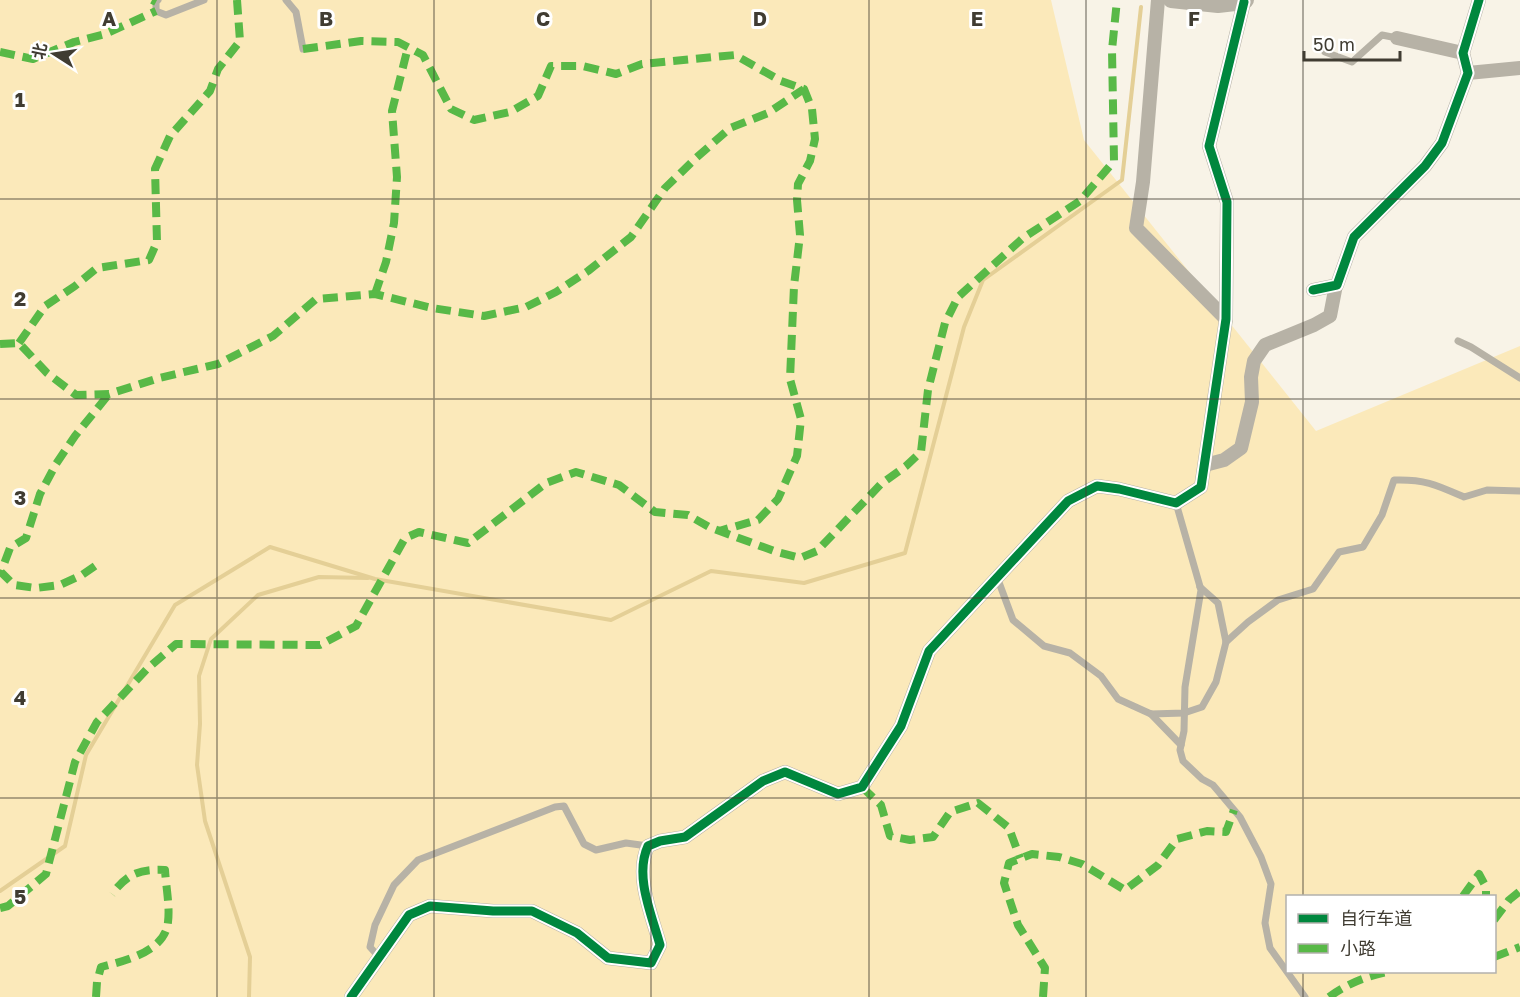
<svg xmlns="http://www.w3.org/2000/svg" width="1520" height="997" font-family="'Golos Text','Noto Sans SC',sans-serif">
  <rect width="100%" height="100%" fill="#f8f3e7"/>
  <path fill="#fbe9ba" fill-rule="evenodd" d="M0,0H1051L1084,140L1316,431L1520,346V997H0ZM1288,896H1494V972H1288Z"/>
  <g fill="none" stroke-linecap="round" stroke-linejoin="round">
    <g stroke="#e4cf96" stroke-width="4">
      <path d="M0,891L65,846L86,755L175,605L270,547L375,579L611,620L711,571L804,583L905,553L964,327L983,280L1122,180L1141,7"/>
      <path d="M249,997L250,957L205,821L197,765L200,724L199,676L211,639L258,595L319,577L368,578"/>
    </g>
    <g stroke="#b7b2a6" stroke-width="7">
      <path d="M158,0L156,2V11L166,15L204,0"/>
      <path d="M286,0L296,12L303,49"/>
      <path d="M1325,52L1352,62L1382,35L1397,38"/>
      <path d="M1458,341L1471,347L1520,378"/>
      <path d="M1176,503L1201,590L1185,687L1184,731L1180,750L1183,761L1202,779L1213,785L1240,817L1261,857L1271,884L1265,923L1270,948L1305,997"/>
      <path d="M997,577L1013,620L1044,646L1070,653L1101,676L1118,699L1151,714L1184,713L1202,707L1216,682L1226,642L1218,603L1200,587"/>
      <path d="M1226,642L1248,622L1278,600L1313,589L1339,552L1363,547L1382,515L1394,480C1425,479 1437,485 1464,497L1487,490L1520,491"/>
      <path d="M1151,714L1181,745"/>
      <path d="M379,957L370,947L375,925L394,885L418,860L555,807L564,806L584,844L596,850L626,843L648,846"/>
    </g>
    <g stroke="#b7b2a6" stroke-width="14">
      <path d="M1158,0L1143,182L1136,228L1226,319"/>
      <path d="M1397,38L1463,53"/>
      <path d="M1468,73L1520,68"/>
      <path d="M1313,290L1337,285L1354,237L1425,166L1442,143L1468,73L1463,53L1479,0"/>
      <path d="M1205,465L1224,460L1241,448L1252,402L1251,377L1254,361L1265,345L1314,325L1330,316L1336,285"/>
      <path d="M351,997L409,915L430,906L493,911H532L577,933L608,958L651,963L660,945C652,915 634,876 648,846L660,841L685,837L763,781L785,772L838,794L862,787L901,726L929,651L1068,501L1097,486L1119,489L1176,503L1201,487L1226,319L1227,202L1209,146L1244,2"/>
    </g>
    <path stroke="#b7b2a6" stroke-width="16" d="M1171,0L1218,5L1244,2L1246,0"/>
    <g stroke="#58b947" stroke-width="8" stroke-dasharray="15 8" stroke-linecap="butt">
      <path d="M152,0L156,2"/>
      <path d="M303,49L361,41L398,42L423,55L451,109L474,120L510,112L538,96L551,66H583L616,74L642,64L735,55L781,81L804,89L812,109L815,139L810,161L798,184L797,200L800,235L794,286L790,379L801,419L797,456L778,499L758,520L719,531"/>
      <path d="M0,52L33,59L74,42L105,34L156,11"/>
      <path d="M375,294L386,262L394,223L397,177L392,111L408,47"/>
      <path d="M19,343L45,306L75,286L97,268L149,260L157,242L155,169L170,136L210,91L218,69L240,41L237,0"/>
      <path d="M0,344L19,343L47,373L76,395L109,394L159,378L218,364L273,336L316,299L375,294L432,308L484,316L526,307L556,292L588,271L631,237L665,188L696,158L730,128L768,113L804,89"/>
      <path d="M95,566L82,575L60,585L36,588L14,585L1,572L10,548L26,538L40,494L56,464L75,436L109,394"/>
      <path d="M862,787L881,805L890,836L910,840L933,837L950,812L978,803L1009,828L1020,858"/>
      <path d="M1463,896L1479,874L1486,887V896"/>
      <path d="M0,908L8,906L46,874L75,762L97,722L147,669L176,644L320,645L356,626L405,538L419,532L468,543L546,483L576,472L619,485L655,512L688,515L709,527L774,551L800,558L817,551L881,484L906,466L921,452L928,390L945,323L958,297L1023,238L1080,201L1114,161L1112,50L1117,0"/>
      <path d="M1494,920L1509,900L1520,891"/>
      <path d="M1494,957L1520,947"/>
      <path d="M96,997L97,982L101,967C124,961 165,952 168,922C170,906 166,887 165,870C140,869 128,873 112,894"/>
      <path d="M1043,997L1045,968L1018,925L1004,883L1009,863L1032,854L1059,857L1082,864L1125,890L1158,865L1177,839L1207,831L1226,832L1234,810"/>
      <path d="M1329,997C1347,984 1366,976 1388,972"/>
    </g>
    <g stroke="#fff" stroke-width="13">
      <g id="cycleway">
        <path d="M1313,290L1337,285L1354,237L1425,166L1442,143L1468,73L1463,53L1479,0"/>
        <path d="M351,997L409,915L430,906L493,911H532L577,933L608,958L651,963L660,945C652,915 634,876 648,846L660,841L685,837L763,781L785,772L838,794L862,787L901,726L929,651L1068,501L1097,486L1119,489L1176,503L1201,487L1226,319L1227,202L1209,146L1244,2"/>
      </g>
    </g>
    <use href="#cycleway" stroke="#00873e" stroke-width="9"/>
  </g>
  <path fill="none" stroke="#403c32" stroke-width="1.5" stroke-opacity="0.55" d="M217,0V997M434,0V997M651,0V997M869,0V997M1086,0V997M1303,0V896M0,199H1520M0,399H1520M0,598H1520M0,798H1520M1303,972V997"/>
  <g font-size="20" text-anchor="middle" font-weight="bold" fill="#403c32" stroke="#fff" stroke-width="6" stroke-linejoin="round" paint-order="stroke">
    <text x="109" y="26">A</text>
    <text x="326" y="26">B</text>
    <text x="543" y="26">C</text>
    <text x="760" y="26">D</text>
    <text x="977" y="26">E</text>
    <text x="1194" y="26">F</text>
    <text x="20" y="107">1</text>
    <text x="20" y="306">2</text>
    <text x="20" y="505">3</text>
    <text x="20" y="705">4</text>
    <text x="20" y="904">5</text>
  </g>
  <rect x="1286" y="895" width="210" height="78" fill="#ffffff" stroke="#b3b1ad" stroke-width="1.5"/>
  <rect x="1298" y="914" width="30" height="9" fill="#00873e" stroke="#b3b1ad" stroke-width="1.5"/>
  <text x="1340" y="925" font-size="18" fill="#403c32">自行车道</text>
  <rect x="1298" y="944" width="30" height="9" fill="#58b947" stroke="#b3b1ad" stroke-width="1.5"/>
  <text x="1340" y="955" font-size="18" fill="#403c32">小路</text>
  <g transform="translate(54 54) rotate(282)" stroke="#ffffff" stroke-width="4.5" paint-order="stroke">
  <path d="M0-4.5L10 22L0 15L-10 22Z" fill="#403c32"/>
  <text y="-9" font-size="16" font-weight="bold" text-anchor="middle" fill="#403c32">北</text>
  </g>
  <path d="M1304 51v9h96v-9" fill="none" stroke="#403c32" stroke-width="3"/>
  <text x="1313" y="51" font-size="18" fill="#403c32" stroke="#ffffff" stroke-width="4.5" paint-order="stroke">50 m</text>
</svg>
